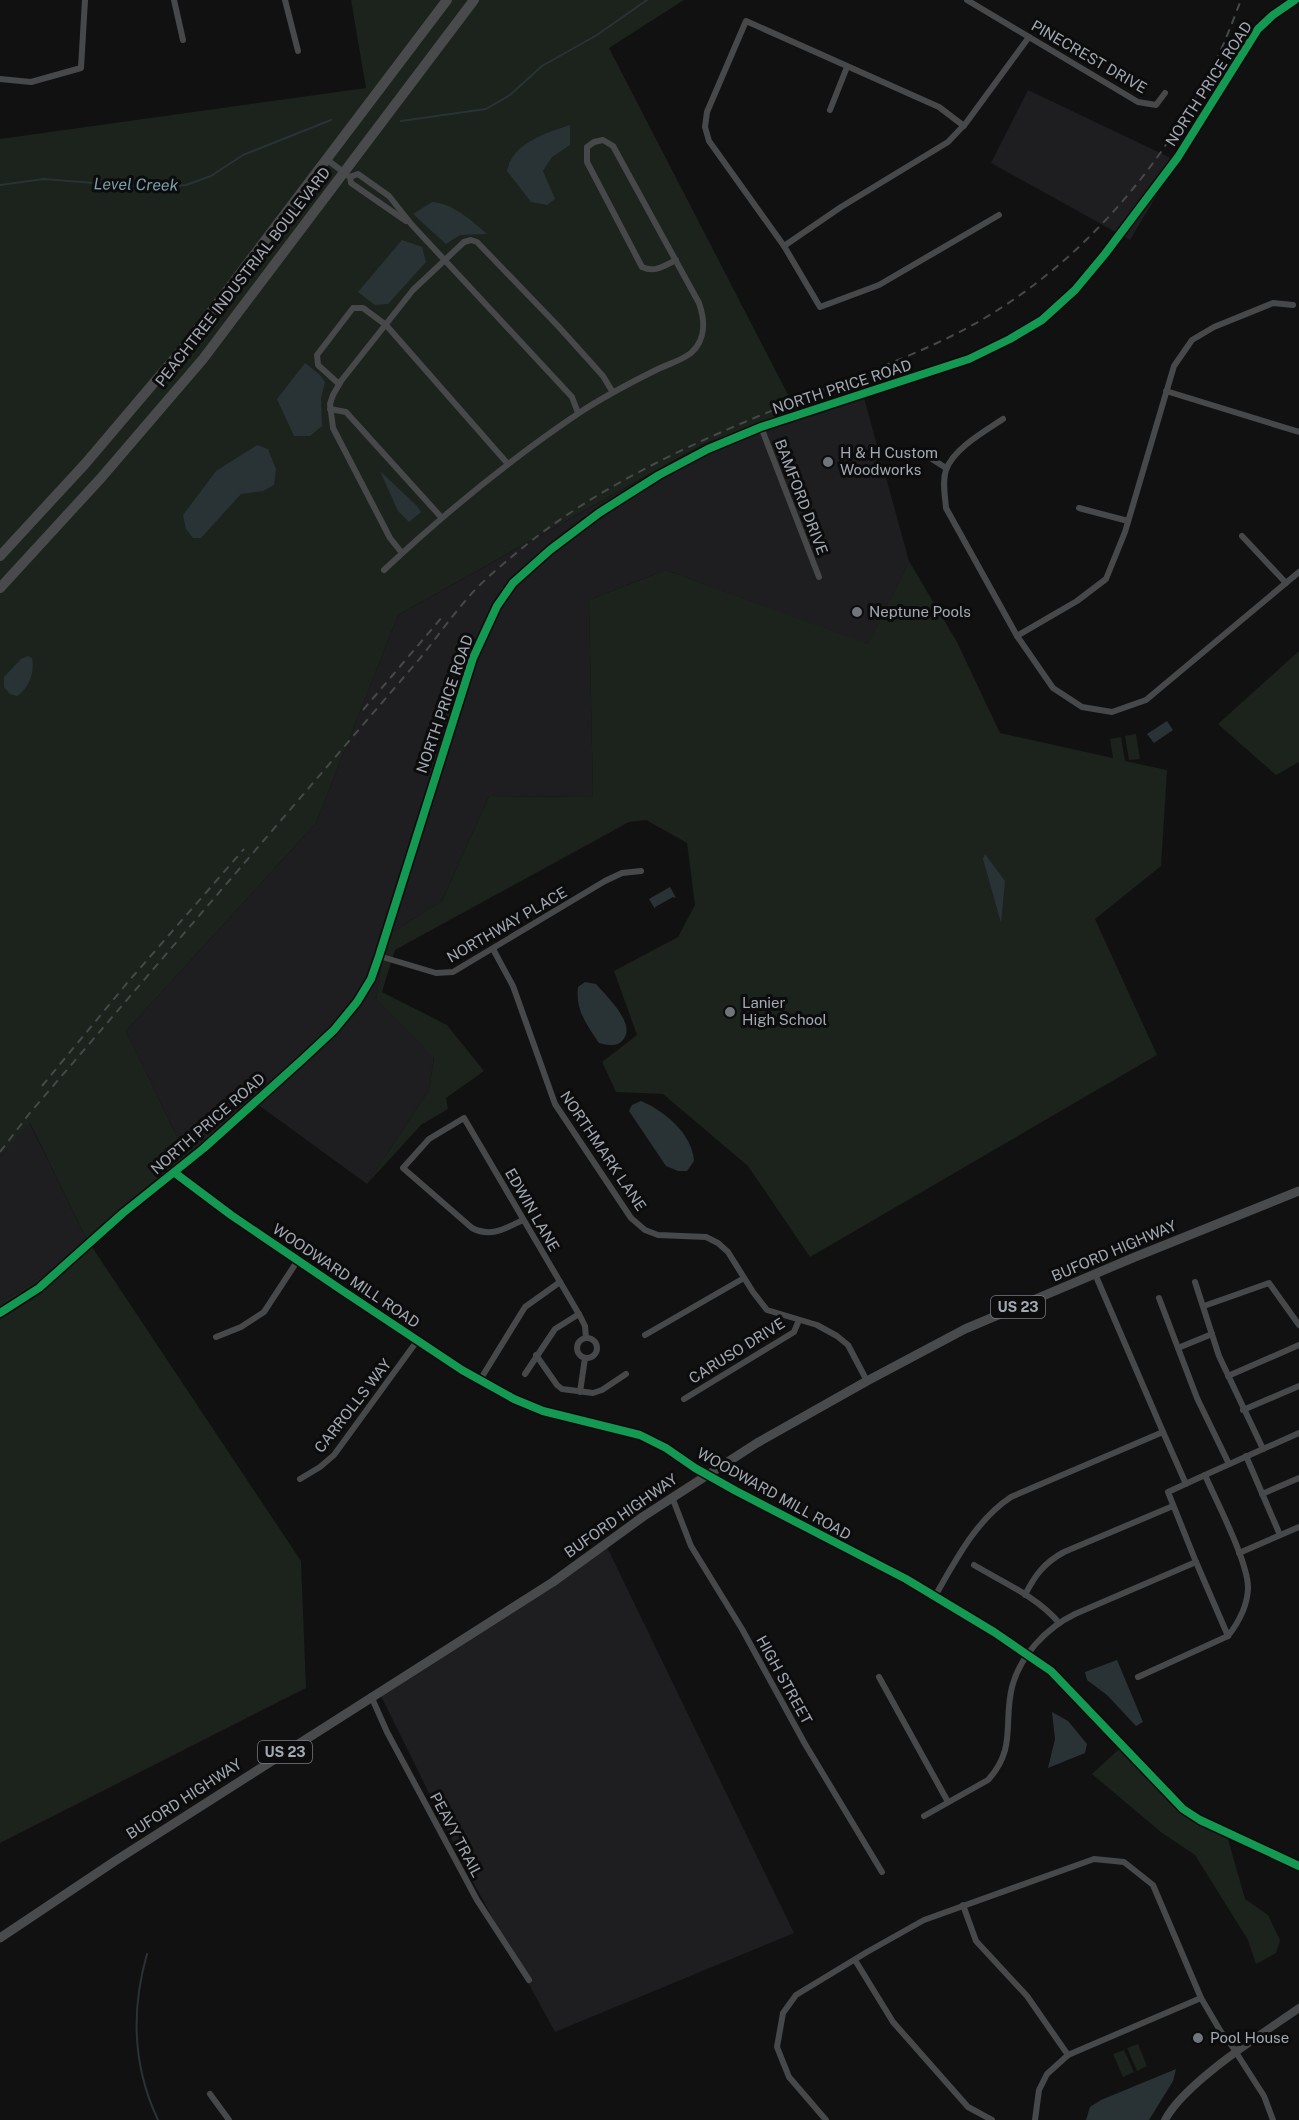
<svg xmlns="http://www.w3.org/2000/svg" width="1299" height="2120" font-family="'Public Sans',sans-serif">
  <rect width="100%" height="100%" fill="#111112"/>
  <g fill="#1e1e20">
    <path d="M1028,90L1177,161L1130,240L991,163Z"/>
    <path d="M864,398L909,561L868,645L666,570L589,600L593,797L489,796L442,901L386,936L376,999L434,1056L429,1090L367,1184L257,1104L189,1162L126,1031L316,823L398,615L706,443L798,414Z"/>
    <path d="M29,1122L89,1244L18,1292L0,1301V1157Z"/>
    <path d="M605,1543L794,1933L555,2032L473,1882L379,1692Z"/>
  </g>
  <g fill="#1c221c">
    <path d="M351,0H684L609,48L798,414L705,443L398,615L316,823L126,1031L189,1162L90,1244L301,1561L306,1688L0,1843V1301L18,1292L89,1244L30,1123L0,1157V139L366,88Z"/>
    <path d="M909,561L957,642L1000,733L1113,758L1110,739L1121,737L1125,761L1167,770L1161,866L1095,919L1157,1055L810,1257L748,1166L663,1094L616,1092L602,1062L637,1035L614,971L678,937L695,905L687,843L646,820L629,822L395,950L382,992L447,1025L484,1071L446,1098L448,1109L421,1125L367,1184L429,1090L434,1057L376,999L386,936L442,901L489,796L593,797L589,600L666,570L868,644Z"/>
    <path d="M1299,651V762L1276,775L1218,724Z"/>
    <path d="M1136,734L1140,759L1129,760L1125,736Z"/>
    <path d="M1119,1749L1180,1811L1192,1820L1228,1839L1245,1899L1268,1915L1280,1940L1276,1953L1256,1964L1248,1940L1195,1855L1162,1833L1092,1774Z"/>
    <path d="M1138,2044L1147,2066L1137,2071L1127,2048Z"/>
    <path d="M1124,2050L1134,2072L1123,2077L1113,2054Z"/>
  </g>
  <g fill="#293336">
    <path d="M570,125V145L552,157L543,171L555,199L547,205L531,202L507,171C512,143 546,133 570,125Z"/>
    <path d="M432,202C453,203 472,221 487,234L460,235L446,244L413,214Z"/>
    <path d="M402,240L422,247L426,262L388,304L375,305L358,292Z"/>
    <path d="M305,363L319,374L325,382L321,398L322,426L310,436H294L277,399Z"/>
    <path d="M257,445L268,449L276,469L274,485L263,491L241,494L201,538H193L186,529L183,515L216,471Z"/>
    <path d="M380,471L417,506L421,512L409,522L398,511Z"/>
    <path d="M28,656L32,658C35,672 29,688 17,696L10,694L4,687V677L21,659Z"/>
    <path d="M1167,721L1173,730L1154,743L1147,734Z"/>
    <path d="M985,854L1005,881L1001,923L983,859Z"/>
    <path d="M670,887L676,898L673,897L655,907V909L649,899Z"/>
    <path d="M585,982L596,984C607,997 638,1025 622,1041C616,1047 607,1045 599,1043C587,1025 575,1010 578,987Z"/>
    <path d="M641,1101C664,1111 692,1133 694,1161L687,1171H678L666,1166L629,1111L632,1105Z"/>
    <path d="M1117,1660L1143,1722L1136,1726L1107,1695L1087,1680L1085,1672Z"/>
    <path d="M1052,1712L1068,1721L1087,1744L1085,1753L1048,1768L1055,1739Z"/>
    <path d="M1176,2069L1173,2081L1149,2120H1086L1090,2107L1101,2100Z"/>
  </g>
  <g fill="none" stroke-linecap="round" stroke-linejoin="round">
    <g stroke="#293336" stroke-width="2">
      <path d="M401,121L486,109L510,95L542,66L597,35L647,0"/>
      <path d="M0,185L44,179L155,188L186,185L211,176L243,155L331,120"/>
      <path d="M147,1954C131,2010 133,2067 158,2120"/>
    </g>
    <g stroke="#46484a" stroke-width="6">
      <path d="M174,0L183,40"/>
      <path d="M285,0L298,51"/>
      <path d="M967,0L1138,102L1156,105L1165,93"/>
      <path d="M0,79L31,82L81,68L85,0"/>
      <path d="M830,110L847,67"/>
      <path d="M964,126L939,107L746,21L707,112L705,127L709,141L784,246L820,307L879,285L999,215"/>
      <path d="M326,159L350,177L351,183L406,221"/>
      <path d="M350,177L358,174L389,196L412,225L572,397L578,413"/>
      <path d="M784,246L841,207L948,142L966,123L1029,37"/>
      <path d="M339,384L318,365L317,355L353,308H363L386,325L508,464"/>
      <path d="M1166,391L1299,432"/>
      <path d="M330,409L346,412L441,517"/>
      <path d="M1003,419C985,431 953,449 946,470C942,482 945,495 946,508L1017,636L1053,688L1082,707L1112,712L1146,700L1299,572"/>
      <path d="M761,427L819,577"/>
      <path d="M921,452L946,468"/>
      <path d="M1079,508L1128,521"/>
      <path d="M1242,536L1286,583"/>
      <path d="M402,553L390,538L333,428L330,404L333,395L341,381L413,290L464,242L471,240L477,242L558,326L603,376L612,391"/>
      <path d="M384,570C445,513 509,460 579,413C603,397 628,384 654,371C665,365 681,361 691,353C706,340 705,320 699,303L613,146L603,140L594,142L587,147V162L642,267C655,273 664,266 676,260"/>
      <path d="M1017,636L1077,601L1106,579L1125,532L1174,366L1192,340L1214,327L1273,303L1293,305"/>
      <path d="M493,949L513,986L555,1104L631,1218L645,1230L658,1235L706,1237L718,1243L728,1252L753,1292L767,1310L817,1325L837,1336L848,1345L867,1381"/>
      <path d="M379,956L436,973L453,972L605,881L622,873L641,871"/>
      <path d="M523,1220C506,1228 491,1238 472,1228L403,1168L429,1139L464,1118L580,1316L585,1326L586,1338"/>
      <path d="M1095,1274L1163,1432"/>
      <path d="M1195,1282L1219,1356L1263,1449"/>
      <path d="M1159,1298L1197,1398L1229,1464"/>
      <path d="M1204,1306L1269,1283L1299,1325"/>
      <path d="M645,1335L744,1278"/>
      <path d="M216,1337L241,1327L264,1312L298,1260"/>
      <circle cx="587" cy="1348" r="10"/>
      <path d="M1178,1348L1212,1334"/>
      <path d="M536,1355L557,1385L562,1389L593,1393L602,1390L626,1374"/>
      <path d="M525,1374L555,1329L579,1314"/>
      <path d="M1228,1376L1299,1345"/>
      <path d="M480,1380L525,1307L560,1282"/>
      <path d="M580,1392L585,1358"/>
      <path d="M684,1399L794,1332L799,1320"/>
      <path d="M1243,1410L1299,1386"/>
      <path d="M1246,1456L1280,1535"/>
      <path d="M1205,1475C1216,1501 1249,1563 1248,1589C1247,1607 1239,1622 1228,1636L1196,1562L1168,1492Z"/>
      <path d="M1205,1475L1299,1433"/>
      <path d="M300,1479L320,1467L334,1455L417,1341"/>
      <path d="M1262,1494L1299,1478"/>
      <path d="M672,1497L691,1546L742,1629L805,1744L882,1872"/>
      <path d="M1239,1553L1299,1527"/>
      <path d="M974,1565C1002,1582 1038,1597 1059,1623"/>
      <path d="M1025,1595C1035,1575 1044,1563 1064,1552L1173,1506"/>
      <path d="M935,1596C956,1560 976,1520 1011,1497L1163,1432L1186,1484"/>
      <path d="M879,1677L948,1802"/>
      <path d="M1138,1677L1228,1636"/>
      <path d="M371,1696L387,1732L477,1900L529,1980"/>
      <path d="M924,1816L988,1780C1017,1748 1003,1723 1012,1687C1020,1656 1046,1628 1075,1614L1196,1562"/>
      <path d="M963,1905L976,1941L1027,1996L1068,2055"/>
      <path d="M855,1960L893,2022L968,2107L992,2120"/>
      <path d="M210,2094L229,2120"/>
      <path d="M826,2120L789,2077L777,2047L783,2013L796,1995L867,1952L924,1920L1094,1859L1124,1862L1153,1885L1201,1998L1221,2032L1230,2043L1264,2096L1273,2120"/>
      <path d="M1035,2120L1039,2090L1047,2074L1068,2055L1201,1998"/>
    </g>
    <g stroke="#46484a" stroke-width="8">
      <path d="M175,1173L231,1215L343,1291L462,1370L514,1399L543,1411L640,1435L666,1448L695,1468L736,1491L906,1579L994,1632L1051,1671L1183,1809L1200,1820L1299,1866"/>
      <path d="M0,1313L39,1288L123,1213L204,1148L303,1059L334,1030L357,1002L371,979L379,956L473,658L497,606L513,583L550,550L599,513L659,475L708,449L761,427L969,359L1010,339L1042,320L1075,290L1105,254L1178,157L1258,29L1273,15L1295,0"/>
      <path d="M1165,2120C1185,2082 1262,2034 1299,2008"/>
    </g>
    <path stroke="#484a4c" stroke-width="9" d="M0,1938L115,1861L553,1582L644,1516L757,1443L867,1381L965,1329L1135,1257L1299,1191"/>
    <g stroke="#484a4c" stroke-width="10">
      <path d="M0,556L85,464L186,345L447,0"/>
      <path d="M0,588L101,478L203,359L474,0"/>
    </g>
    <g stroke="#46484a" stroke-width="2" stroke-dasharray="8 6" stroke-linecap="butt">
      <path d="M363,710L443,616"/>
      <path d="M42,1086L128,982L244,849"/>
      <path d="M0,1152L29,1114L422,656C439,634 455,612 473,592C489,575 508,560 526,545C609,479 706,437 803,398C863,373 927,352 983,319C1082,261 1158,171 1211,70C1223,48 1232,23 1241,0"/>
    </g>
    <g stroke="#0c0c0d" stroke-width="11">
      <g id="cycleway">
        <path d="M175,1173L231,1215L343,1291L462,1370L514,1399L543,1411L640,1435L666,1448L695,1468L736,1491L906,1579L994,1632L1051,1671L1183,1809L1200,1820L1299,1866"/>
        <path d="M0,1313L39,1288L123,1213L204,1148L303,1059L334,1030L357,1002L371,979L379,956L473,658L497,606L513,583L550,550L599,513L659,475L708,449L761,427L969,359L1010,339L1042,320L1075,290L1105,254L1178,157L1258,29L1273,15L1295,0"/>
      </g>
    </g>
    <use href="#cycleway" stroke="#139951" stroke-width="8"/>
  </g>
  <g fill="#70747b" stroke="#0c0c0d" stroke-width="2">
    <circle cx="828" cy="462" r="6"/>
    <circle cx="857" cy="612" r="6"/>
    <circle cx="730" cy="1012" r="6"/>
    <circle cx="1198" cy="2038" r="6"/>
  </g>
  <g text-anchor="middle" stroke-width="6" stroke-linejoin="round" paint-order="stroke">
    <g fill="#0c0c0d" stroke="#767b81" stroke-width="1.5">
      <rect x="991" y="1296" width="54" height="22" rx="4.5"/>
      <rect x="258" y="1741" width="54" height="22" rx="4.5"/>
    </g>
    <g font-size="14" font-weight="bold" fill="#a3aab3">
      <text x="1018" y="1312">US 23</text>
      <text x="285" y="1757">US 23</text>
    </g>
    <g font-size="15" fill="#a3aab3" stroke="#0c0c0d">
      <text transform="translate(1089 57) rotate(30)" y="5">PINECREST DRIVE</text>
      <text transform="translate(1209 84) rotate(-57)" y="5">NORTH PRICE ROAD</text>
      <text transform="translate(243 277) rotate(-52)" y="5">PEACHTREE INDUSTRIAL BOULEVARD</text>
      <text transform="translate(842 387) rotate(-18)" y="5">NORTH PRICE ROAD</text>
      <text transform="translate(801 497) rotate(69)" y="5">BAMFORD DRIVE</text>
      <text transform="translate(445 704) rotate(-71)" y="5">NORTH PRICE ROAD</text>
      <text transform="translate(507 925) rotate(-30)" y="5">NORTHWAY PLACE</text>
      <text transform="translate(208 1124) rotate(-41)" y="5">NORTH PRICE ROAD</text>
      <text transform="translate(603 1151) rotate(56)" y="5">NORTHMARK LANE</text>
      <text transform="translate(532 1210) rotate(60)" y="5">EDWIN LANE</text>
      <text transform="translate(1114 1251) rotate(-23)" y="5">BUFORD HIGHWAY</text>
      <text transform="translate(346 1276) rotate(34)" y="5">WOODWARD MILL ROAD</text>
      <text transform="translate(737 1351) rotate(-32)" y="5">CARUSO DRIVE</text>
      <text transform="translate(353 1406) rotate(-52)" y="5">CARROLLS WAY</text>
      <text transform="translate(774 1494) rotate(29)" y="5">WOODWARD MILL ROAD</text>
      <text transform="translate(621 1516) rotate(-35)" y="5">BUFORD HIGHWAY</text>
      <text transform="translate(784 1680) rotate(61)" y="5">HIGH STREET</text>
      <text transform="translate(184 1799) rotate(-33)" y="5">BUFORD HIGHWAY</text>
      <text transform="translate(456 1835) rotate(62)" y="5">PEAVY TRAIL</text>
    </g>
    <g font-size="15" fill="#a3aab3" stroke="#0c0c0d" text-anchor="start">
      <text x="840" y="458">H &amp; H Custom<tspan x="840" dy="17">Woodworks</tspan></text>
      <text x="869" y="617">Neptune Pools</text>
      <text x="742" y="1008">Lanier<tspan x="742" dy="17">High School</tspan></text>
      <text x="1210" y="2043">Pool House</text>
    </g>
    <g font-size="16" font-style="italic" fill="#7b9ead" stroke="#0c0c0d">
      <text transform="translate(136 184) rotate(1)" y="6">Level Creek</text>
    </g>
  </g>
</svg>
